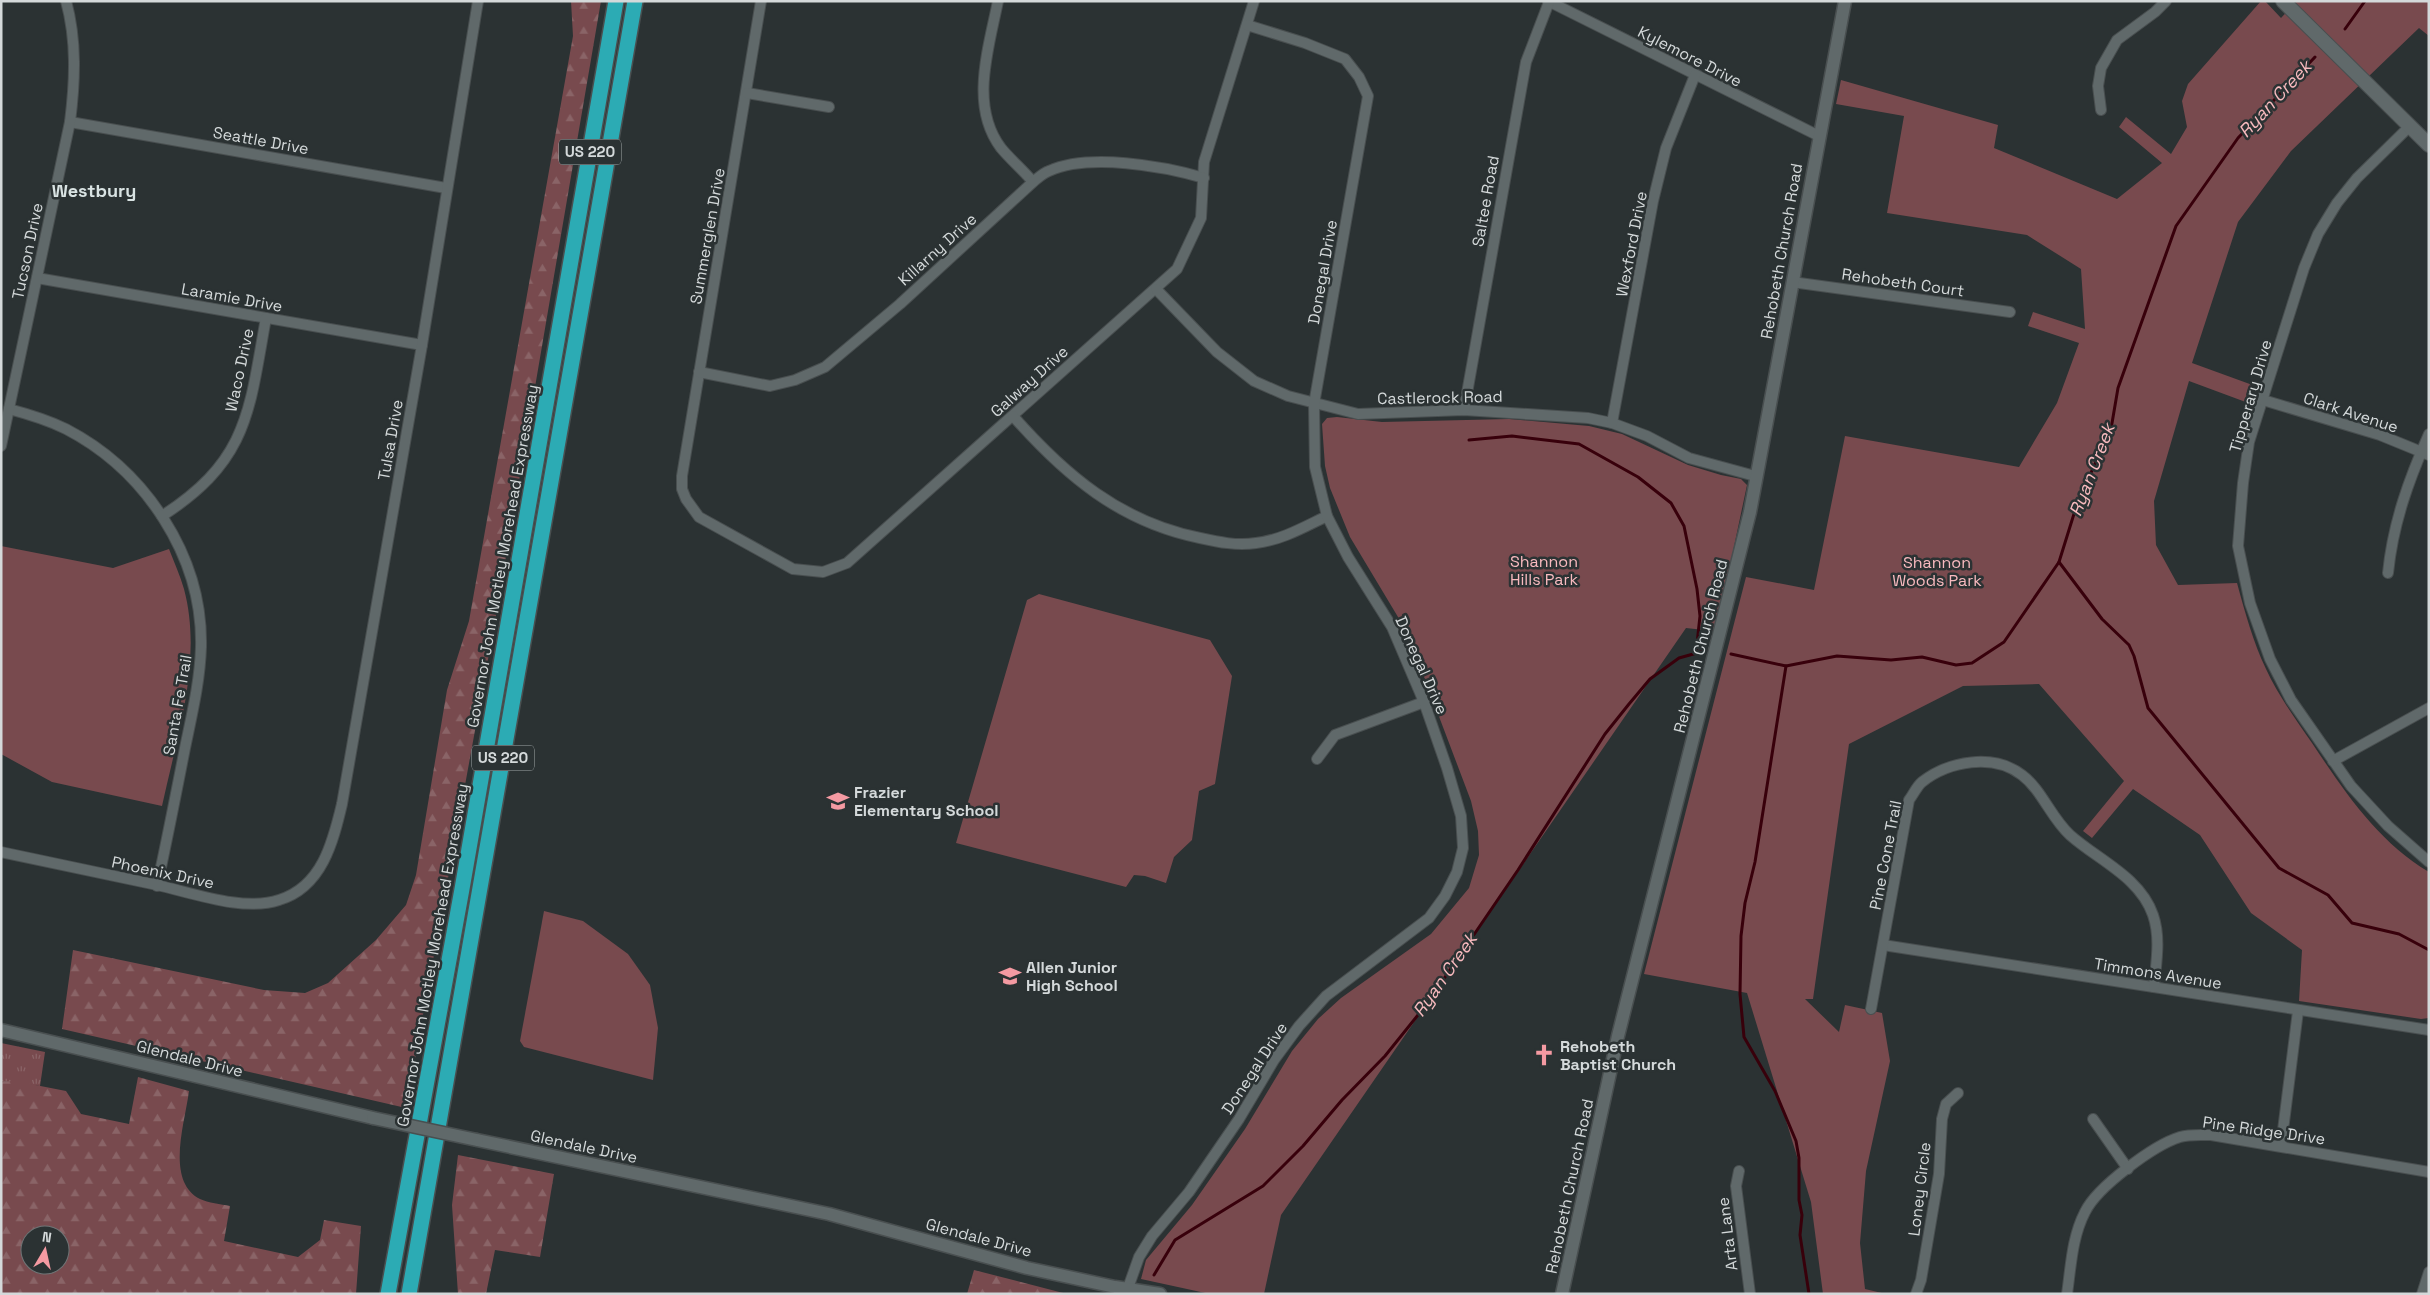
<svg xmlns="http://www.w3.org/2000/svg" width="2430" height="1295" font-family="'Space Grotesk',sans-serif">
  <defs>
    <pattern id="grass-tufts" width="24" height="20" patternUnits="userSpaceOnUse" patternTransform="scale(1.25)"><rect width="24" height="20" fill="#784a4e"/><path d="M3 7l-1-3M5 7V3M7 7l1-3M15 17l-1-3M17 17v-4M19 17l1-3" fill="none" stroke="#8a6467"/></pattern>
    <pattern id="forest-firs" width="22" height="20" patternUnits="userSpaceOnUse" patternTransform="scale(1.25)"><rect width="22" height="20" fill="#784a4e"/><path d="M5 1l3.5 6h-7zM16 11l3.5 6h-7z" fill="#8a6467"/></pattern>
  </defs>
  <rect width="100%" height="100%" fill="#2b3233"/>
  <path fill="url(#grass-tufts)" d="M1,1043L45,1052L40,1086L1,1081Z"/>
  <g fill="url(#forest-firs)" fill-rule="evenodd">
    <path d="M571,1H601L495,621L406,1108L62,1029L73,950L264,990L305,993L328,983L376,940L406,905L416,875L447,690L469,621L573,36Z"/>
    <path d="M138,1077L189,1091C185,1123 165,1181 200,1199C208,1203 221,1204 230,1206L224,1241L298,1257L320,1240L324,1220L361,1226L356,1294H1V1081L20,1082L66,1091L81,1114L129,1124ZM30,1235H60V1265H30Z"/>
    <path d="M458,1155L554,1174L540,1257L495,1250L486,1294H458L452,1205Z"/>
    <path d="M974,1270L1067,1294H967Z"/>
  </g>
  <g fill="#784a4e">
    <path d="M2261,1H2265L2281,18L2297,1H2429V36L2419,28L2291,151L2238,222L2192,363L2258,387L2251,404L2189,381L2154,501L2156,545L2178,585L2237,583C2245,612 2253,642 2266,669C2278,695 2296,720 2312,743C2344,791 2378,842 2429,872V1018L2421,1019L2299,1001L2302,950L2251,913L2200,835L2133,789L2092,838L2083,831L2124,781L2039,684L1963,686L1849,744L1813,999H1805L1839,1032L1845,1005L1882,1013L1890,1061L1866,1171L1860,1243L1865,1289L1886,1294H1823L1811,1202L1747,993L1644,974L1746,577L1814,590L1845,436L2019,467L2057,403L2079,343L2028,326L2033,312L2085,329L2081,269L2027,235L1887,213L1904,116L1836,104L1841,80L1998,125L1994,148L2117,199L2162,163L2119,127L2126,117L2171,154L2187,127L2182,101L2188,84Z"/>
    <path d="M1337,417L1382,422L1509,419L1589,426L1622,434L1688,465L1721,475L1741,479L1747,485L1728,575L1713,631L1686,628L1281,1215L1264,1294H1210L1141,1279L1146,1260L1192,1205L1245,1129L1292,1051L1318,1019L1341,998L1431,934L1469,888L1479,855L1478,831L1471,801L1407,632L1350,537L1330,488L1325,466L1322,424L1327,418Z"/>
    <path d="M1,546L113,568L169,549C174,562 180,575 184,589C203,660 177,736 162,806L52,782L1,754Z"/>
    <path d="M1039,594L1210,640L1232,676L1215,784L1199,791L1192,840L1174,857L1166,883L1145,876L1134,875L1126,887L956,843L1027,600Z"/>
    <path d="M544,911L583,921L628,954L650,985L658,1028L653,1080L524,1047L520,1041Z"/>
  </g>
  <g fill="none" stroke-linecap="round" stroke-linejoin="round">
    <g stroke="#38000b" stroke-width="3">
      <path d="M2345,29L2365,1"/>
      <path d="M1469,440L1512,436L1579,444L1638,477L1671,503L1684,526L1697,589L1700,616L1696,653"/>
      <path d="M2059,562L2102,619L2129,645L2134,656L2148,708L2279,868L2328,895L2352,923L2399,934L2429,950"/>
      <path d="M1731,654L1786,666L1837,656L1891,660L1922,657L1956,665L1972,663L2004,642L2059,562L2078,501L2111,429L2118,388L2176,226L2238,138L2315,57"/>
      <path d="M1786,666L1755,862L1745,903L1741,936L1740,994L1744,1037L1775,1091L1796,1141L1799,1158V1200L1802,1215L1800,1235L1809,1294"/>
      <path d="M1154,1275L1175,1240L1263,1186L1303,1146L1342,1100L1385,1056L1426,1005L1518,870L1605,734L1629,704L1650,679L1679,658L1704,651"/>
    </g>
    <g stroke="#494f50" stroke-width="12">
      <g id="minor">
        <path d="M761,1L682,476V489L686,499L699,517L793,569L823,572L847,563L1177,269L1201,218L1204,162L1254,1"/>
        <path d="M998,1C989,47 969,106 1001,148C1011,160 1023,170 1033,182"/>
        <path d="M1548,1L1819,136"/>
        <path d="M747,93L829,107"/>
        <path d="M2101,110L2098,86L2101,68L2117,40L2155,12L2166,1"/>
        <path d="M70,122L446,188"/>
        <path d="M2410,126L2357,178L2337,203L2318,234L2304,268L2249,442L2243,483L2238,546L2250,603L2270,659L2291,700L2351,786L2388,826L2429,862"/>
        <path d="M37,278L422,345"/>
        <path d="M1792,282L2010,312"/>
        <path d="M1156,289L1217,352L1254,381L1288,396L1358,414L1464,410L1588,418L1612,423L1647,436L1689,458L1755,476"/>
        <path d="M699,372L770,386L795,380L825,367L900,304L1033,182C1038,178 1043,173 1049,171C1089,153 1163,166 1204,178"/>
        <path d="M2263,400L2380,435L2429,455"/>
        <path d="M9,409C28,414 48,420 66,429C145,470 203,556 201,647C200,681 192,714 185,748C176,794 167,840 157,886"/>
        <path d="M1464,410L1526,62L1549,2"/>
        <path d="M1013,416C1065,475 1120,522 1200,538C1218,542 1237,546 1256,543C1282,540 1304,527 1327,516"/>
        <path d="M1612,423L1653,201L1666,148L1695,75"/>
        <path d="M1,446L70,122C75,82 77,41 66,1"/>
        <path d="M162,516C249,460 249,411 266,318"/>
        <path d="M2388,573C2393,523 2409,479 2429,434"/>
        <path d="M1317,759L1335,735L1424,702"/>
        <path d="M2333,761L2429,708"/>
        <path d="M1,852C53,863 105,874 157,885C193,893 244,912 279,900C322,887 333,842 342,804L422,345L478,1"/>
        <path d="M1883,945L2429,1030"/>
        <path d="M1871,1009L1909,800C1913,795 1917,786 1922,782C1949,761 1993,753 2022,775C2042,790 2051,818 2070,835C2098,860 2140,877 2153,915C2161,938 2156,964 2154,987"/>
        <path d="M2093,1119L2128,1169"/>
        <path d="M2281,1146L2298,1011"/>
        <path d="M1739,1171L1736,1186L1750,1294"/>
        <path d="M1128,1288L1139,1257L1152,1236L1189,1192L1239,1119L1274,1060L1299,1026L1326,996L1429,918L1445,896L1457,872L1463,848L1461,816L1447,768L1424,702L1392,627L1348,557L1327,516L1315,467L1314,404L1368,96L1359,77L1345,59L1305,43L1247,25"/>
        <path d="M1916,1294L1921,1280L1939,1174L1942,1119L1946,1104L1958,1093"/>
        <path d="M2067,1294C2071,1266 2072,1237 2085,1212C2097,1187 2154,1145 2180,1137C2190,1134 2200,1135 2211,1135L2429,1172"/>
        <path d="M2422,1294L2429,1272"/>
      </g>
    </g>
    <g stroke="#494f50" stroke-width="15">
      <g id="tertiary">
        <path d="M1,1030L373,1118"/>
        <path d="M477,1140L829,1214L1027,1268L1115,1287L1160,1294"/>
        <path d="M1562,1294L1618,1036L1750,512L1845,1"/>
      </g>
    </g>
    <g stroke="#494f50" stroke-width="16">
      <path id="secondary" d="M2283,1L2429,145"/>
    </g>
    <g stroke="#494f50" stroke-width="18">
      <g id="motorway">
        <path d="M388,1294L462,889L616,1"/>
        <path d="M409,1294L635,1"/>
      </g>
    </g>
    <use href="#minor" stroke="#60696a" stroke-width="10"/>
    <use href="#tertiary" stroke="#60696a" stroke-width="12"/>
    <use href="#secondary" stroke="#60696a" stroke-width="14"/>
    <use href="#motorway" stroke="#2cabb4" stroke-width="15"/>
    <g stroke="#494f50" stroke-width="15" stroke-linecap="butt">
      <path id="tertiary-bridge" d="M373,1118L477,1140"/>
    </g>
    <use href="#tertiary-bridge" stroke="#60696a" stroke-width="12"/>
  </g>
  <defs>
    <g id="school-bare" transform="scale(1.725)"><path d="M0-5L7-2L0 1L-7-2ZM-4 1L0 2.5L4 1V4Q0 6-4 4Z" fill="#f49aa2" stroke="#2b3233" stroke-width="2.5" paint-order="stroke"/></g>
    <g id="church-bare" transform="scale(1.725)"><path d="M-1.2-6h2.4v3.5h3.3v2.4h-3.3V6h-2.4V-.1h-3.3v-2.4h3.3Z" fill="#f49aa2" stroke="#2b3233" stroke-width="2.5" paint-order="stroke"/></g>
  </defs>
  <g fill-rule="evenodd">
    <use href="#school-bare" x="838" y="801"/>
    <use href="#school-bare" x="1010" y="976"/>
    <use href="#church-bare" x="1544" y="1055"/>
  </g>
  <g text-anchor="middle" stroke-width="5" stroke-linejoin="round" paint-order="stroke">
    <g fill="#2b3233" stroke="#a1a7a8" stroke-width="1">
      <rect x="559" y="139.5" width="62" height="25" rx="4"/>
      <rect x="472" y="745.5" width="62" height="25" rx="4"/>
    </g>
    <g font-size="15" font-weight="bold" fill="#d4d9da">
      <text x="590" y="157">US 220</text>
      <text x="503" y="763">US 220</text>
    </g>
    <g font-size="16" fill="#d4d9da" stroke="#2b3233">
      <text transform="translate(1690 56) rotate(27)" y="6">Kylemore Drive</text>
      <text transform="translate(261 140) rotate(10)" y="6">Seattle Drive</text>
      <text transform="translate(1485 201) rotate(-80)" y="6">Saltee Road</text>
      <text transform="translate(707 236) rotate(-80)" y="6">Summerglen Drive</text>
      <text transform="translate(1631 244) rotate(-79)" y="6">Wexford Drive</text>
      <text transform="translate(937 249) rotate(-42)" y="6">Killarny Drive</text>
      <text transform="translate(27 251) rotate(-78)" y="6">Tucson Drive</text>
      <text transform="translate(1781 251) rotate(-80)" y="6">Rehobeth Church Road</text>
      <text transform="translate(1322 272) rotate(-80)" y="6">Donegal Drive</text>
      <text transform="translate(1903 282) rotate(8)" y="6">Rehobeth Court</text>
      <text transform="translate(232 297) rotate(10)" y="6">Laramie Drive</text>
      <text transform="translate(239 370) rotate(-78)" y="6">Waco Drive</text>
      <text transform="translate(1029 381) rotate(-42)" y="6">Galway Drive</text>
      <text transform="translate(2250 396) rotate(-74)" y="6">Tipperary Drive</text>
      <text transform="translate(1440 397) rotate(-1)" y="6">Castlerock Road</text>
      <text transform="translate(2351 412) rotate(18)" y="6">Clark Avenue</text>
      <text transform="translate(390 440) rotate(-80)" y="6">Tulsa Drive</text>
      <text transform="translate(502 556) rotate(-80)" y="6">Governor John Motley Morehead Expressway</text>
      <text transform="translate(1700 646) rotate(-76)" y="6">Rehobeth Church Road</text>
      <text transform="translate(1422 665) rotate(66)" y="6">Donegal Drive</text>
      <text transform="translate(177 705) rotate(-80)" y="6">Santa Fe Trail</text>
      <text transform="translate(1885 855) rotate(-79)" y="6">Pine Cone Trail</text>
      <text transform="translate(163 872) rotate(12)" y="6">Phoenix Drive</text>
      <text transform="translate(432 955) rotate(-80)" y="6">Governor John Motley Morehead Expressway</text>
      <text transform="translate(2158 973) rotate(9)" y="6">Timmons Avenue</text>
      <text transform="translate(190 1058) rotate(14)" y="6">Glendale Drive</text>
      <text transform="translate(1254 1068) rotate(-57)" y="6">Donegal Drive</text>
      <text transform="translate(2264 1130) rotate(8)" y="6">Pine Ridge Drive</text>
      <text transform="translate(584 1146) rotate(12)" y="6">Glendale Drive</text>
      <text transform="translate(1569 1186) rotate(-78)" y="6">Rehobeth Church Road</text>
      <text transform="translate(1919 1189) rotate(-83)" y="6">Loney Circle</text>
      <text transform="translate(1727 1234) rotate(-97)" y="6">Arta Lane</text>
      <text transform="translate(979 1237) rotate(15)" y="6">Glendale Drive</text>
    </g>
    <g font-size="16" fill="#f9babf" stroke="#2b3233">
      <text x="1544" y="567">Shannon<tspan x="1544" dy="18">Hills Park</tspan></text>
      <text x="1937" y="568">Shannon<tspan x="1937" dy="18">Woods Park</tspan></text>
    </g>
    <g font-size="16" font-weight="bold" fill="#d4d9da" stroke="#2b3233" text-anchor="start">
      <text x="854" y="798">Frazier<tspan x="854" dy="18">Elementary School</tspan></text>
      <text x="1026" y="973">Allen Junior<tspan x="1026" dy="18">High School</tspan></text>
      <text x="1560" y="1052">Rehobeth<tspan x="1560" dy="18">Baptist Church</tspan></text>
    </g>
    <g font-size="18" font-style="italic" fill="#f8babe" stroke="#2b3233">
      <text transform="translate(2275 99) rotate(-47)" y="6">Ryan Creek</text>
      <text transform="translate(2092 470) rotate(-69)" y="6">Ryan Creek</text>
      <text transform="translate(1445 975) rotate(-55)" y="6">Ryan Creek</text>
    </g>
    <g font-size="18" font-weight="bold" fill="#d9e3e3" stroke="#2b3233">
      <text x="94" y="197">Westbury</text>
    </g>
  </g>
  <rect width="2430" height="1295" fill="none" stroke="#d4d9da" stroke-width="5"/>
  <g transform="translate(45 1250) rotate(9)"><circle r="24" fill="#2b3233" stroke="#6f7576"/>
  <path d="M0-4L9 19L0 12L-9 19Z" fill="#f49aa2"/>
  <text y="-8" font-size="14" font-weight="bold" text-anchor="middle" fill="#d4d9da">N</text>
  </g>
</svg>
